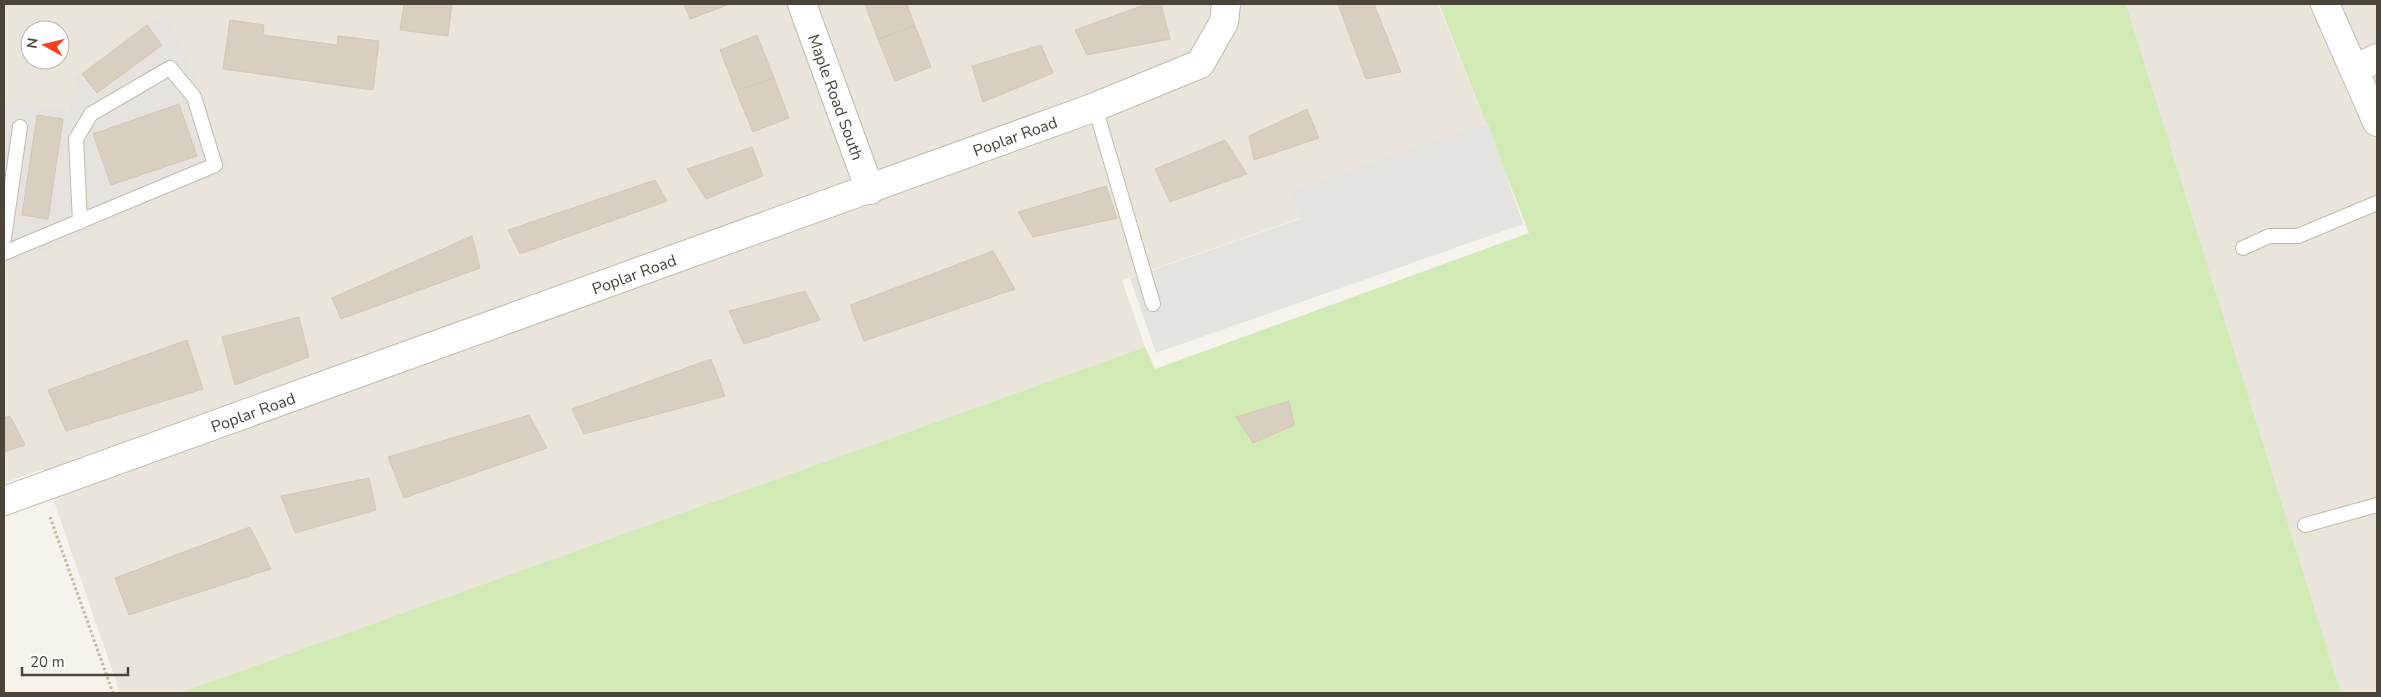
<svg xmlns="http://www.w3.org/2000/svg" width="2381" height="697" font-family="'Nunito Sans',sans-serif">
  <rect width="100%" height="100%" fill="#f6f3ec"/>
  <g fill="#eae5da" fill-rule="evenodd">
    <path d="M4,4H1438L1486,124L1292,191L1301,218L1122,280L1145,347L179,693H120L43,469L4,483ZM30,30H60V60H30Z"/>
    <path d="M2126,4H2377V693H2341Z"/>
  </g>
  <path fill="#e6e2dd" d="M164,14L184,51L228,170L4,267V102L69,112L75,77L82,74Z"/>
  <path fill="#d2eab5" d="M1439,4H2126L2341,693H179L1145,347L1155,369L1529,233Z"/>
  <path fill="#e5e3e0" d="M1488,123L1523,224L1156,353L1130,278L1300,219L1291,191Z"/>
  <g fill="#d8cfc1" stroke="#d3c7b4">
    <path d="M404,4H452L448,36L400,30Z"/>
    <path d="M684,4H730L690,19Z"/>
    <path d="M865,4H907L915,26L878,39Z"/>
    <path d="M1147,4H1161L1170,39L1087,55L1075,30Z"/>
    <path d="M1338,4H1374L1401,72L1366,79Z"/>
    <path d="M230,20L264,25L263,35L337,45L338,36L379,41L373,90L223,69Z"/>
    <path d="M147,25L162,45L97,93L82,74Z"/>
    <path d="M915,26L931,67L895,81L878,39Z"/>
    <path d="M757,35L774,78L736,91L720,50Z"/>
    <path d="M1041,45L1053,73L983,102L972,66Z"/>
    <path d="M774,78L789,118L753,132L736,91Z"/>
    <path d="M179,104L197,156L111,185L93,134Z"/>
    <path d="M1307,109L1319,138L1254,160L1249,136Z"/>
    <path d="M37,115L63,119L48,219L22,215Z"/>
    <path d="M1225,140L1247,174L1170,202L1155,169Z"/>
    <path d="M752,147L763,176L706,199L687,169Z"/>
    <path d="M655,180L667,201L520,254L508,230Z"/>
    <path d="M1106,186L1117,218L1033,237L1018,212Z"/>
    <path d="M472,236L480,268L341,319L332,298Z"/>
    <path d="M993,251L1015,289L864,341L850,305Z"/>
    <path d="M805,291L820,320L744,344L729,311Z"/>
    <path d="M299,317L309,357L235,385L222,337Z"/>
    <path d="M187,340L203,389L66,431L48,390Z"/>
    <path d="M711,359L725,396L584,434L572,409Z"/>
    <path d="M1289,401L1294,425L1253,443L1236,417Z"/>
    <path d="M529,415L547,448L404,498L388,457Z"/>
    <path d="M10,416L25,445L4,452V418Z"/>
    <path d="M369,478L376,510L295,533L281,496Z"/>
    <path d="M250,527L271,569L129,615L115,578Z"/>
  </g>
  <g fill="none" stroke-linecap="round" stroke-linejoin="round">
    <g stroke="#c2bbae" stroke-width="16">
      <g id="service">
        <path d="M1095,107L1153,304"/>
        <path d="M4,238L20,127"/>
        <path d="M2243,248L2269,236H2298L2377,203"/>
        <path d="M4,253L215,165L194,97L170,68L91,114L76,139L80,222"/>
        <path d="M2305,525L2377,505"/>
      </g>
    </g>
    <g stroke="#c2bbae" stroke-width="30">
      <g id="minor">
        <path d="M802,4L870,190"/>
        <path d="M2325,4L2377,122"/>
        <path d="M2354,70L2377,58"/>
        <path d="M4,501L1095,107L1200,64L1224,22L1226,4"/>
      </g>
    </g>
    <path stroke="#c4b79f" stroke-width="3" stroke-dasharray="2.5 2.5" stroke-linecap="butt" d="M50,517L113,693"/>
    <use href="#service" stroke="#fff" stroke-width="14"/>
    <use href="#minor" stroke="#fff" stroke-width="28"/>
  </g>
  <g text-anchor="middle" stroke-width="4.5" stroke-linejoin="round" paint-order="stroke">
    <g font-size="16" fill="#4b4439" stroke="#fff">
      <text transform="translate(836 97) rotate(70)" y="6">Maple Road South</text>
      <text transform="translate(1015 136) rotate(-20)" y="6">Poplar Road</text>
      <text transform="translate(634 274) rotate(-20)" y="6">Poplar Road</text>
      <text transform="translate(253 412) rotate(-20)" y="6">Poplar Road</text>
    </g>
  </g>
  <rect width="2381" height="697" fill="none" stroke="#4b4439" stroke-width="10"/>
  <g transform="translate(45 45) rotate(278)"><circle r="24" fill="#ffffff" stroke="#b7b4b0"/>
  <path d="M0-4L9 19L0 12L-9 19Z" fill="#fc3f1d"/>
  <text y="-8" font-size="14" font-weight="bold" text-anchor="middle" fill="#4b4439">N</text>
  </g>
  <path d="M22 667v8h106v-8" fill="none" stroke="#4b4439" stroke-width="2.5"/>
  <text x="30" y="667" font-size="15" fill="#4b4439" stroke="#ffffff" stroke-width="4" paint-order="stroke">20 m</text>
</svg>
